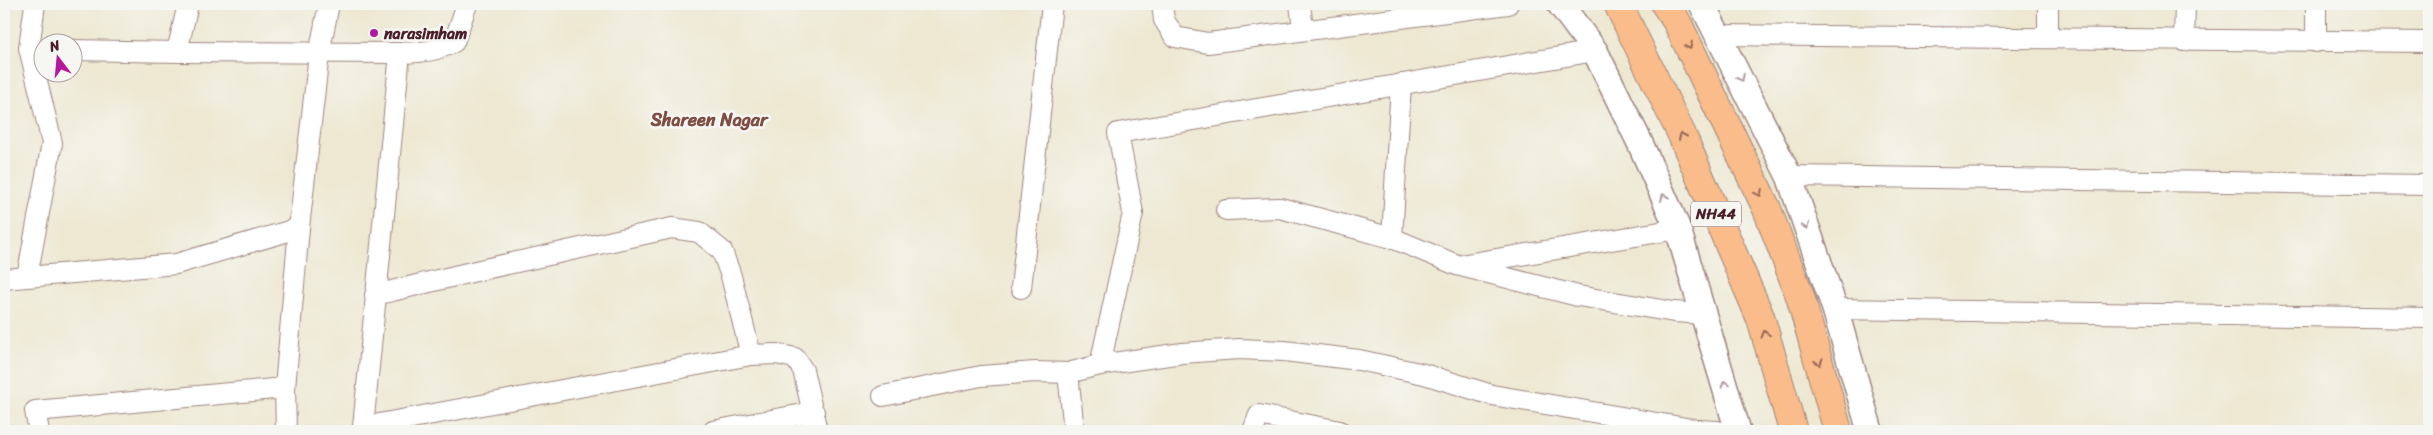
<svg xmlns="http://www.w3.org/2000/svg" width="2433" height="435" font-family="Sriracha,sans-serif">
  <rect width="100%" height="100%" fill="#f6f6f2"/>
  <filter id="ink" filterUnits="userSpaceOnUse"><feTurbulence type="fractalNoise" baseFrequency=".02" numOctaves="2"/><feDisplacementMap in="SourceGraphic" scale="10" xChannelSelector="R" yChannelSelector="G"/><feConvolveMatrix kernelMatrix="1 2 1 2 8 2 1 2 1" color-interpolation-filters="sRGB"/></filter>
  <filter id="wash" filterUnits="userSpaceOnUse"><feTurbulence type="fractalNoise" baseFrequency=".0096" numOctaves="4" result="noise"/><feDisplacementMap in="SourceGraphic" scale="20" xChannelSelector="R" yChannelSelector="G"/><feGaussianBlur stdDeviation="1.12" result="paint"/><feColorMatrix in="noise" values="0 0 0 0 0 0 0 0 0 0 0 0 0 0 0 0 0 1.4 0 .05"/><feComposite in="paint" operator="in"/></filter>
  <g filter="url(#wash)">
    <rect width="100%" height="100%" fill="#eee8d2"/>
  </g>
  <g filter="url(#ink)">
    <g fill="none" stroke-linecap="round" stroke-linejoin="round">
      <g stroke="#9c847e" stroke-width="22">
        <g id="minor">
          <path d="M1162,4L1164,20L1175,37L1208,43L1508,4"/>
          <path d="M1300,4L1303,29"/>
          <path d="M2316,4V42"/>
          <path d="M1720,35L2429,42"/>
          <path d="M2048,38V4"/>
          <path d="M2184,41L2185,4"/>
          <path d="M72,50L177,52L188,4"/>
          <path d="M177,52L400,53"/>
          <path d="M1789,176L2429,185"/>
          <path d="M1226,210L1280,208L1392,238L1457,265L1578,296L1674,312L1705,314"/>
          <path d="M1392,238L1401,84"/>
          <path d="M1466,264L1678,229"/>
          <path d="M27,277L52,143L29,48L35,4"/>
          <path d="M4,279L176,264L299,228L319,54L329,4"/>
          <path d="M1021,288L1052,4"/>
          <path d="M375,295L480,270L672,228L699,232L722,251L731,276L751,355"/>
          <path d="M1835,309L2429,318"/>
          <path d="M1100,365L1133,213L1118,133L1595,51"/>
          <path d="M1068,373L1074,431"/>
          <path d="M883,396L981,376L1036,372L1068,373L1100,365L1182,353L1239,349L1284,351L1359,360L1424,374L1492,395L1698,430L1718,431"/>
          <path d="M363,427L400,53C420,52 436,52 454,42L467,4"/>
          <path d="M39,431L35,411L285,388"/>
          <path d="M286,431L285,388L299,228"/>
          <path d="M363,431V427L751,355L776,354L795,358L803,370L817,431"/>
          <path d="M713,431L814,412"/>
          <path d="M1253,431L1259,415L1340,431"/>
        </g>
      </g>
      <g stroke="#9c847e" stroke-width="28">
        <g id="tertiary">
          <path d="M1560,4L1595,51L1640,143L1678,229L1738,431"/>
          <path d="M1702,4L1789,176L1835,309L1870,431"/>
        </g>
      </g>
      <g stroke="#9c847e" stroke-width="30">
        <g id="trunk">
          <path d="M1618,4L1682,135L1761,319L1793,431"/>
          <path d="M1665,4L1677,22L1767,209L1800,296L1838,431"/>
        </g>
      </g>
      <use href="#minor" stroke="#fff" stroke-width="20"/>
      <use href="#tertiary" stroke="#fff" stroke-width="25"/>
      <use href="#trunk" stroke="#f9bc8a" stroke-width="28"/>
    </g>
    <defs><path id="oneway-chevron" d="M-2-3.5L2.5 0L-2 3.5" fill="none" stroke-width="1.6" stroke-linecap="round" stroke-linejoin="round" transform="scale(1.25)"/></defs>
    <g stroke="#996656">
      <use href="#oneway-chevron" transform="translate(1689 46) rotate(64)"/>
      <use href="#oneway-chevron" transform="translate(1682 136) rotate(-114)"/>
      <use href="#oneway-chevron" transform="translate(1759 193) rotate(64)"/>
      <use href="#oneway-chevron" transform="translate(1765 334) rotate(-106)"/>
      <use href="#oneway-chevron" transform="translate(1819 362) rotate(74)"/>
    </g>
    <g stroke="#ae9aa0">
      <use href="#oneway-chevron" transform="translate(1741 78) rotate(64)"/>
      <use href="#oneway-chevron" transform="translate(1664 197) rotate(-114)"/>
      <use href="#oneway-chevron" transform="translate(1806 226) rotate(71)"/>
      <use href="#oneway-chevron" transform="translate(1725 384) rotate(-106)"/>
    </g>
  </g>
  <circle fill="#b5179e" stroke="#f6f6f2" stroke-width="2" cx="374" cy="33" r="5"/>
  <g text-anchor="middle" stroke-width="5" stroke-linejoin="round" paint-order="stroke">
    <rect fill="#f6f6f2" stroke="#7e6067" stroke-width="1" x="1691" y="201.5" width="50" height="25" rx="4"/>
    <g font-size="15" font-weight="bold" fill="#4a1f2b">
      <text x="1716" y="219">NH44</text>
    </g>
    <g font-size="16" font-weight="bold" fill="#4a1f2b" stroke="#f6f6f2" text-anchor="start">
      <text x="384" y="39">narasimham</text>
    </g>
    <g font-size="18" font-weight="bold" fill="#7e4e45" stroke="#f6f6f2">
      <text x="709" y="126">Shareen Nagar</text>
    </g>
  </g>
  <rect width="2433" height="435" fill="none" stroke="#f6f6f2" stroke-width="20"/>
  <g transform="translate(58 58) rotate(344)"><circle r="24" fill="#f6f6f2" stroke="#b1a0a2"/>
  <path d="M0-4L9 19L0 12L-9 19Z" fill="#b5179e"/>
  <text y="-8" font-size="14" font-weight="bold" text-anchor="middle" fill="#4a1f2b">N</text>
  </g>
</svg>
